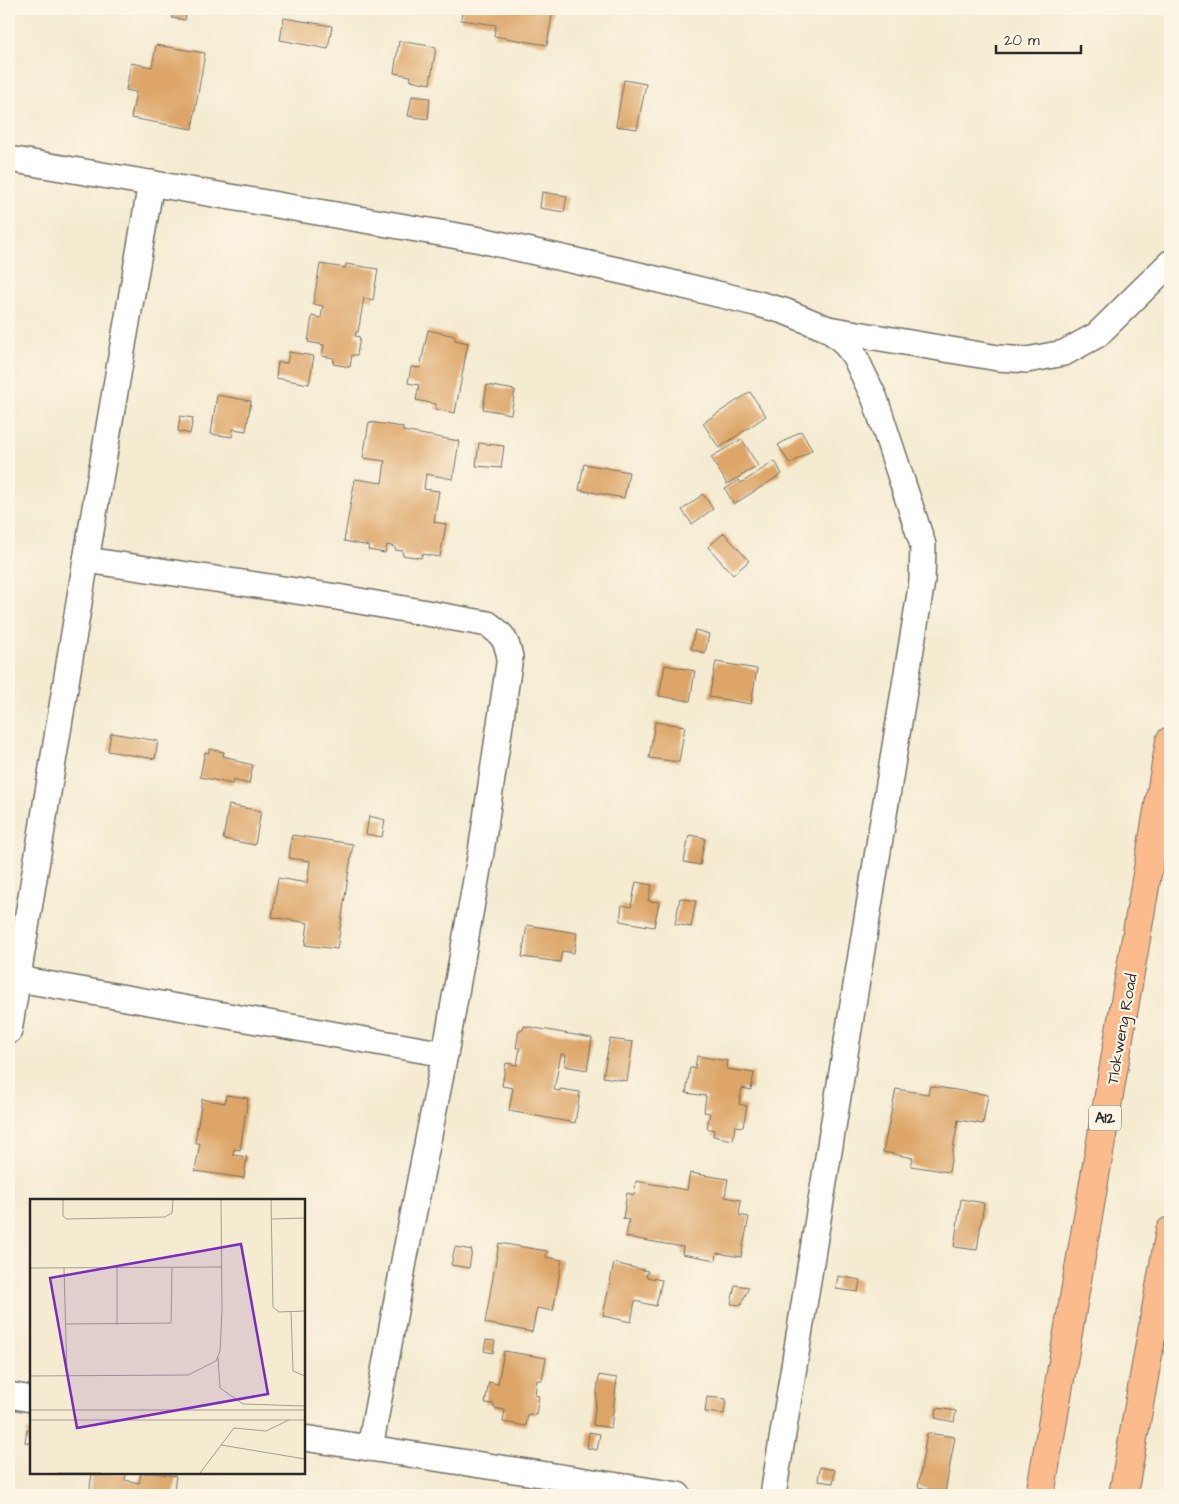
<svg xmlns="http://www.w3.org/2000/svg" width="1179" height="1504" font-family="'Architects Daughter',sans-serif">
  <rect width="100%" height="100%" fill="#fcf5e5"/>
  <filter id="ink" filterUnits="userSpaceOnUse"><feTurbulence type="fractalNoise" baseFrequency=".02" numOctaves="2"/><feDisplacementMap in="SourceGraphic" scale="10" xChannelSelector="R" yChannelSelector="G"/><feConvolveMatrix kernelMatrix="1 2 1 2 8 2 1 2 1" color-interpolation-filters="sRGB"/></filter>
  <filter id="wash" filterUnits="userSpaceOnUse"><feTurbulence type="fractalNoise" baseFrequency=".0096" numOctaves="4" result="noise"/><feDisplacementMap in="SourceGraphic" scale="20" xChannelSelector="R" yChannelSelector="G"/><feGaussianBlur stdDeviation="1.12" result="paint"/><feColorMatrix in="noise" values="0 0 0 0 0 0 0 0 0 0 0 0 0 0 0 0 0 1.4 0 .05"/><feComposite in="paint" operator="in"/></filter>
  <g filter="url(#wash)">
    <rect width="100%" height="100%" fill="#f4ebd1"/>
    <g id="blocks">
      <g fill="#dda668">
        <path d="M174,9L187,10L185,20L172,18Z"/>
        <path d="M462,9H553L547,45L494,36L496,25L461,20Z"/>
        <path d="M284,18L332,26L328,49L280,40Z"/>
        <path d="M399,41L436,47L430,84L410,80L411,76L394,73Z"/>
        <path d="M156,45L205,53L192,129L131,118L136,92L126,90L131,63L152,67Z"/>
        <path d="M624,80L646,84L637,129L616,126Z"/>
        <path d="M412,96L430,98L428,119L408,116Z"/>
        <path d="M542,192L567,196L564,212L540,208Z"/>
        <path d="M320,264L345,268L346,264L378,269L373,300L364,298L358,332H356L355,336L360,337L357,355H352L350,367L333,364L334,358L322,356L324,345L308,342L312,316L321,318L323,306L313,304Z"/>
        <path d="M428,330L455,336V340L468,343L455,413L435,409L436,404L416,400L419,385L408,383L411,367L420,368Z"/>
        <path d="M289,352L314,356L309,384L276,378L278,362L287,363Z"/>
        <path d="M487,385L515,390L511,414L483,409Z"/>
        <path d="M750,392L766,416L719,448L703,423Z"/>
        <path d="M217,395L251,401L246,431L233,429L232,437L211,434Z"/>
        <path d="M180,416L193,418L190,434L178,431Z"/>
        <path d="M369,422L403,427V431L459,441L453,479L426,474L424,489L439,491L434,522L446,524L440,557L422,554L421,558L402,555L403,551L395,550V547L387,545L385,553L368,550L369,546L344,541L355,479L382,483L385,461L363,458Z"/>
        <path d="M801,431L812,450L790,464L778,445Z"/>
        <path d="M742,439L758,466L727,484L711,457Z"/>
        <path d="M479,443L504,446L501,468L476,466Z"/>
        <path d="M775,461L782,474L734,504L725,489L739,480L741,483Z"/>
        <path d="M584,464L629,472L624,498L579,490Z"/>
        <path d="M703,494L713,509L692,524L682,510Z"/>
        <path d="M724,533L749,561L733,575L708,547Z"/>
        <path d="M695,630L709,634L705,653L691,649Z"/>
        <path d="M716,662L757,669L751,704L709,697Z"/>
        <path d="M665,665L695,671L690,701L659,696Z"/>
        <path d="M655,722L685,726L679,762L649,758Z"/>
        <path d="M111,733L158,741L155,759L108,751Z"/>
        <path d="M209,749L224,752L223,756L235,759V761L253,765L249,784L233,780L232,784L200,777L205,752L209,753Z"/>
        <path d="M229,805L261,811L255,845L223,839Z"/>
        <path d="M369,816L385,820L382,837L366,834Z"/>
        <path d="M292,835L353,844L337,949L305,945L308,923L272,917L278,878L307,883L310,861L289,858Z"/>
        <path d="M689,835L705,838L700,865L684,862Z"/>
        <path d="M636,882L652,885L648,901L659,902L654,927L620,921L622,905L631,907Z"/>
        <path d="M680,898L696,901L691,927L675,924Z"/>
        <path d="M527,925L577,933L574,953L562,951L560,962L522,957Z"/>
        <path d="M524,1026L592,1038L587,1070L565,1066L566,1055L561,1054L554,1090L560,1091V1089L580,1092L575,1123L509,1111L513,1088L502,1086L506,1063L517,1065L520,1048H516L519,1030H523Z"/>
        <path d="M610,1039L633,1042L627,1081L603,1077Z"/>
        <path d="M697,1056L728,1061L727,1069L754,1073L751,1090L742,1088L739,1104L747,1106L743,1127L735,1126L733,1140L713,1136L714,1130L707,1128L710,1113L704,1112L706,1096L686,1093L690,1068H695Z"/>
        <path d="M930,1086L988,1095L983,1124L958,1120L949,1172L911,1166L913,1158L883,1152L896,1089L928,1094Z"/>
        <path d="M226,1095L248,1098L240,1150L234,1149L233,1155L247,1157L244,1178L195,1171L200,1143H195L202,1099L225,1103Z"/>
        <path d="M690,1173L728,1179L725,1197L741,1200L739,1215L749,1217L741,1257L717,1253L716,1260L682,1254L683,1247L626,1237L629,1220L623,1219L627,1193L634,1195L636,1181L687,1190Z"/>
        <path d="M961,1199L984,1203L977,1250L954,1247Z"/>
        <path d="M499,1243L547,1251L546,1257L562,1260L553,1311L537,1308L532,1332L485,1323Z"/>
        <path d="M455,1247L472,1250L469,1268L451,1265Z"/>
        <path d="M614,1263L648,1271L646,1277L662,1280L656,1306L635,1301L631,1322L603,1316Z"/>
        <path d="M838,1276L860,1280L858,1292L836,1289Z"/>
        <path d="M735,1285L749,1287L741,1305L731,1304Z"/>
        <path d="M486,1340L495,1341L493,1353L484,1351Z"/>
        <path d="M504,1351L546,1358L542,1380H537L535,1395L539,1396L536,1415L528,1414L526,1426L503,1422L505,1410L494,1408V1404L485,1403L489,1382L498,1384Z"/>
        <path d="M599,1375L617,1378L611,1428L593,1425Z"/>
        <path d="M707,1397L726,1399L724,1414L705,1412Z"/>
        <path d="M937,1408L956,1411L954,1422L935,1418Z"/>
        <path d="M27,1430L31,1431V1444L25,1442Z"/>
        <path d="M589,1432L600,1434L597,1450L587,1448Z"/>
        <path d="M927,1433L955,1437L945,1492L918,1487Z"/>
        <path d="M820,1467L835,1470L833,1483L818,1481Z"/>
        <path d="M92,1473H126L125,1480L139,1483L141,1473H155L176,1476L173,1495H89Z"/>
      </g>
    </g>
  </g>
  <g filter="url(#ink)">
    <use href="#blocks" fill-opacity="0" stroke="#716e65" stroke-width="1"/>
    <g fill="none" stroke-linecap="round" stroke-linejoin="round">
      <g stroke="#716e65" stroke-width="28">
        <g id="street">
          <path d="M9,159L481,240L630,273L755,303L784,311L828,329L842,340L854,355L875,399L923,545L922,581L773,1495"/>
          <path d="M828,329L998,358L1027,360L1064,353L1097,335L1170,263"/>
          <path d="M86,560L337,597L488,624C503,635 506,639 510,657L481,852L445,1054L405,1256L370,1448"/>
          <path d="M18,979L445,1054"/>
          <path d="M9,1031L86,560L151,183"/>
          <path d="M9,1395L31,1399"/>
          <path d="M304,1438L678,1495"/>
        </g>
      </g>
      <g stroke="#716e65" stroke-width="30">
        <g id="primary">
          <path d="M1040,1495L1170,741"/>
          <path d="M1123,1495L1170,1231"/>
        </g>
      </g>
      <use href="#street" stroke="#fff" stroke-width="25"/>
      <use href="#primary" stroke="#fbbb8d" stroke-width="28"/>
    </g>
  </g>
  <g text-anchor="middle" stroke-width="4.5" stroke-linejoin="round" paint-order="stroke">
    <rect fill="#fcf5e5" stroke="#6a6863" stroke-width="1" x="1089" y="1105.5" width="32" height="25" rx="4"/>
    <g font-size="15" font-weight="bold" fill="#2b2b2b">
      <text x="1105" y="1123">A12</text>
    </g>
    <g font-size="16" fill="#2b2b2b" stroke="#fcf5e5">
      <text transform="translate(1121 1029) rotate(-80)" y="6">Tlokweng Road</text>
    </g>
  </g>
  <g transform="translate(30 1199)">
    <rect width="275" height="275" fill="#f4ebd1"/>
    <path fill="none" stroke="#a49e8f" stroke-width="1" d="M33,1V17L37,20L135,18L142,14L143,1M241,1L243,108L249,113L275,112M242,20L275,19M0,69L192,68M34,69L37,177M87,69V126M261,112L263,172L275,177M36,125L141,124L142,69M188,158L190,189L213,205L274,207M0,177L158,176L186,162L190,152L192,112L191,1M275,181V207M0,211H275M0,221H275M191,246L275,260M27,274H72M170,274L204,229L236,232L259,221"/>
    <path fill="#7b2cbf" fill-opacity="0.15" stroke="#7b2cbf" stroke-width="2.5" d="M211,45L238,195L47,229L20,79Z"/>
    <rect width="275" height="275" fill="none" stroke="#2b2b2b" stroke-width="2.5"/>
  </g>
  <rect width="1179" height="1504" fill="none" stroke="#fcf5e5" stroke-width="30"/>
  <path d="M996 45v8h85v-8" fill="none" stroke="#2b2b2b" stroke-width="2.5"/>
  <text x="1004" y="45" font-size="15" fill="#2b2b2b" stroke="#fcf5e5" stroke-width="4" paint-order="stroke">20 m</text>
</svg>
